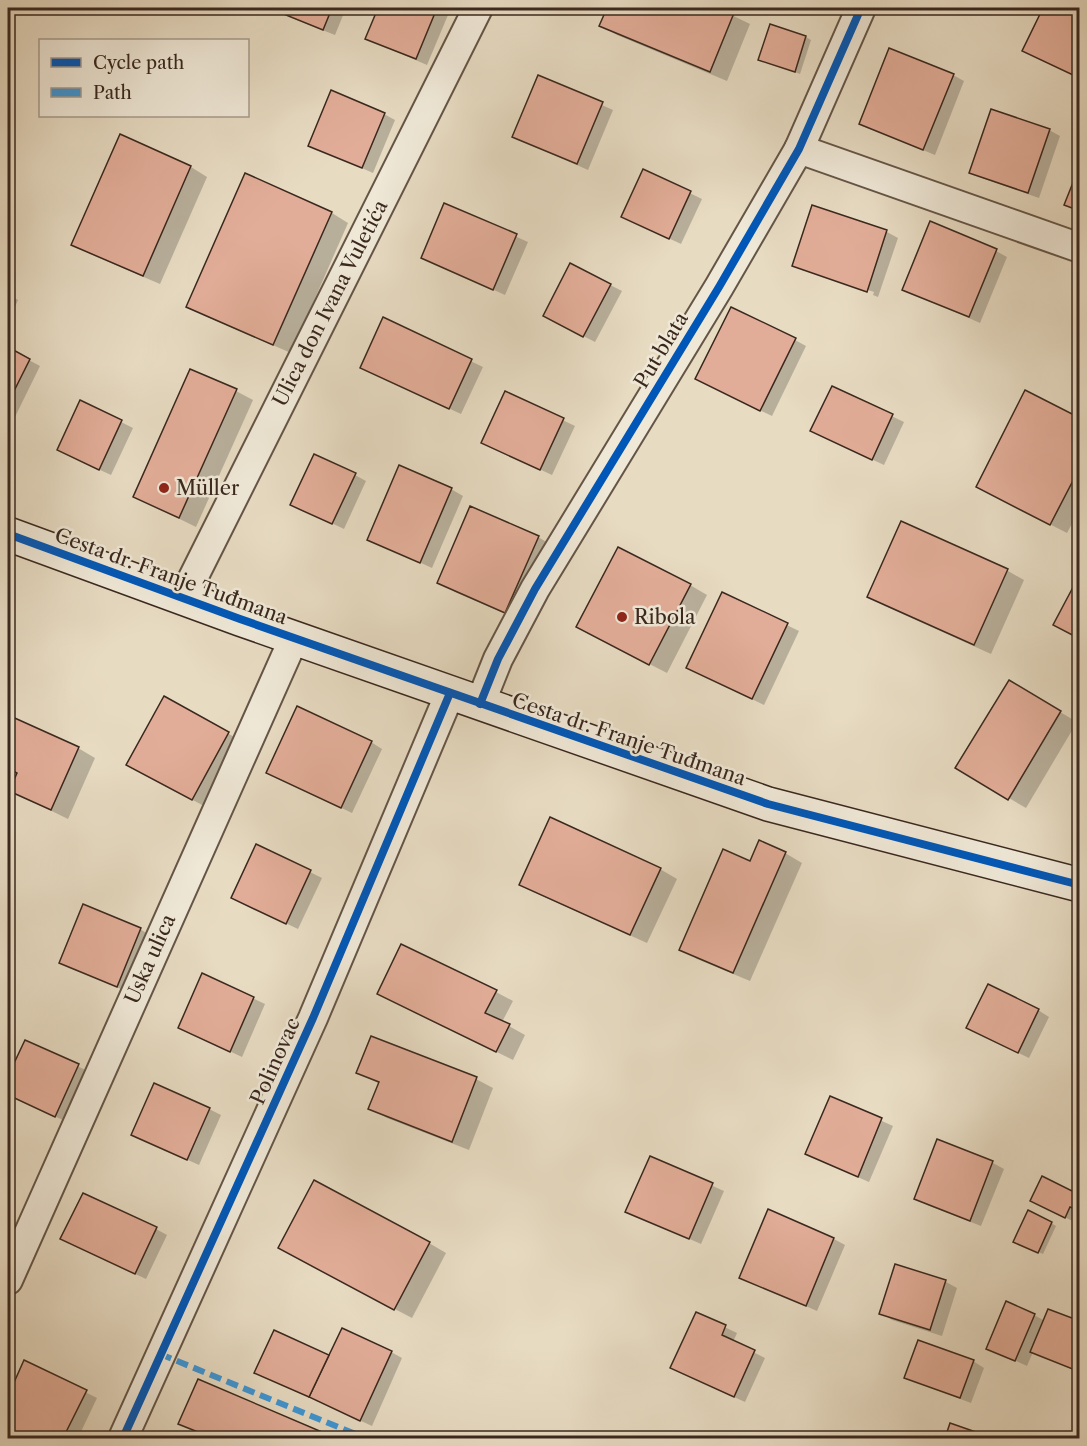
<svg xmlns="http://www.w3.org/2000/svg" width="1087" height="1446" font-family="'Libre Caslon Text',serif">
  <rect width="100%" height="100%" fill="#e7dbc2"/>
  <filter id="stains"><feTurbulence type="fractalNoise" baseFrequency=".00333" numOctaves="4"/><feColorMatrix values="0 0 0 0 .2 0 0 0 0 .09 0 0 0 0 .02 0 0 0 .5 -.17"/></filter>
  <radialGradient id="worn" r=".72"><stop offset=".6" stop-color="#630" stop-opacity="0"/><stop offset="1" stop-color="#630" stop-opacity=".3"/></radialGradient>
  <g fill="#0003">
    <path d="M279,8H346L335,35L289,17L278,11Z"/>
    <path d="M379,8H435L448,15L427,65L367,39Z"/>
    <path d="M608,8H717L750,24L727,81L617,35L601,25Z"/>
    <path d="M1045,8H1080V77L1024,50Z"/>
    <path d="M806,37L811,40L800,74L759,59Z"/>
    <path d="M953,75L964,81L935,155L872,129L861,123Z"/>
    <path d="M539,77L613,110L588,170L514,137Z"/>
    <path d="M384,114L395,120L373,173L310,145Z"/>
    <path d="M1049,130L1060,136L1039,198L982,178L970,172Z"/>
    <path d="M120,136L191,167L207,177L160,284L90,254L73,244Z"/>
    <path d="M644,171L702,199L681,244L634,222Z"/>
    <path d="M445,205L528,242L505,295L423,258Z"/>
    <path d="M813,207L887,232L898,238L878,297L873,295L874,292L804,269V271L794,266Z"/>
    <path d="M332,213L348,223L291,353L205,316L188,306Z"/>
    <path d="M996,251L1007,257L980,323L904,289Z"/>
    <path d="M571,265L622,291L595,342L556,322Z"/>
    <path d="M8,294L18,300L8,323Z"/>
    <path d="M384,319L483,367L461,414L373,373Z"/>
    <path d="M795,340L806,346L772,416L708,385Z"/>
    <path d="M8,349L40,366L13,421L8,418Z"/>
    <path d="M191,371L236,391L253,400L196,527L135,497Z"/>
    <path d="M832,388L904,422L884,465L824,437Z"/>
    <path d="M506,393L575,426L552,475L494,448Z"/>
    <path d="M81,402L133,428L111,475L70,456Z"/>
    <path d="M1080,420V509L1067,533L995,496Z"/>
    <path d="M355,475L366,481L344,529L304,510Z"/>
    <path d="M451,489L463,496L432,568L369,539Z"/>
    <path d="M902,523L1008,571L1024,580L991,654L885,606L869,596Z"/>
    <path d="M538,537L555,547L522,621L455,592L439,582Z"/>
    <path d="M690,585L707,595L667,673L595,636Z"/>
    <path d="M723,594L799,631L764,705L688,668Z"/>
    <path d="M1009,682L1077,722L1026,808L957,768Z"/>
    <path d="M164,699L240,740L204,806L139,771Z"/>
    <path d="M8,717L78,748L95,758L68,819L11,791L18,774L8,769Z"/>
    <path d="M371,742L382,749L352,813L279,778Z"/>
    <path d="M257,846L322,878L298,929L233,898Z"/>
    <path d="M785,853L802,863L750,981L697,959L681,949L751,863Z"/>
    <path d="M660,869L677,879L647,943L538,894L521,884Z"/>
    <path d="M140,929L151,936L128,992L60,963Z"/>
    <path d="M203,975L265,1004L242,1057L180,1028Z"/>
    <path d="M496,992L513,1001L502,1022L525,1035L513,1060L379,994Z"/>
    <path d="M1038,1010L1049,1017L1029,1058L979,1034Z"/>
    <path d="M25,1042L90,1072L67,1122L8,1094V1080Z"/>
    <path d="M358,1073L476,1079L493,1088L469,1150L387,1118L370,1108L380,1084Z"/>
    <path d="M831,1098L893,1126L869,1182L818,1160Z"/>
    <path d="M209,1109L221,1115L199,1165L133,1135Z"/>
    <path d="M938,1141L993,1163L1004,1169L981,1226L927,1205L916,1198Z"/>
    <path d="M650,1158L724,1191L701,1244L627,1211Z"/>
    <path d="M1080,1185V1218L1077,1223L1043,1207L1075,1194Z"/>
    <path d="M1051,1223L1056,1226L1043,1254L1020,1244Z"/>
    <path d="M156,1229L167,1235L146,1279L74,1245Z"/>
    <path d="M834,1239L845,1245L817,1311L741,1277Z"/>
    <path d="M429,1243L446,1253L412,1318L296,1257Z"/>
    <path d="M896,1266L946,1282L957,1288L942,1336L892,1320L881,1313Z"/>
    <path d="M697,1314L737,1333L733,1342L765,1358L745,1402L683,1374Z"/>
    <path d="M1034,1315L1045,1321L1080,1323V1373L1033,1352L1027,1366L988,1348Z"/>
    <path d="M275,1332L330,1357L391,1352L402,1358L372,1426L256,1373Z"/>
    <path d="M973,1361L984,1368L971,1403L918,1383L906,1377Z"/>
    <path d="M25,1362L97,1398L78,1438H8V1400Z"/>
    <path d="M198,1381L332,1438H210L180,1423Z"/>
    <path d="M951,1425L989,1438H946Z"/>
  </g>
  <g fill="#e2ad98" stroke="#3a281e" stroke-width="1.5">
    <path d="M278,8H332L323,30L276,11Z"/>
    <path d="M378,8H437L416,59L365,39Z"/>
    <path d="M607,8H721L734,13L710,72L599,26Z"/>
    <path d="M1043,8H1080V61L1073,75L1022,51Z"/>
    <path d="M770,24L806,36L795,72L758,60Z"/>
    <path d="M889,48L954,74L923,150L859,124Z"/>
    <path d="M538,75L603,102L577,164L512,137Z"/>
    <path d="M331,90L385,113L362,168L308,146Z"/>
    <path d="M991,109L1050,129L1028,193L969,173Z"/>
    <path d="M120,134L191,166L143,276L71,245Z"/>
    <path d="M1080,165V211L1064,205Z"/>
    <path d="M643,169L691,191L669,239L621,217Z"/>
    <path d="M245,173L332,212L273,345L186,307Z"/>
    <path d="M444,203L517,234L493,290L421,258Z"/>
    <path d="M812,205L887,230L867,292L792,266Z"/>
    <path d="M930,221L997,249L969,317L902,290Z"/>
    <path d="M570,263L611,284L583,337L543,316Z"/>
    <path d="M731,307L796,338L760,411L695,379Z"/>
    <path d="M383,317L472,359L449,409L360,368Z"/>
    <path d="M8,347L30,359L8,403Z"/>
    <path d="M190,369L237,389L179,518L133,497Z"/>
    <path d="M832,386L893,414L872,460L810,431Z"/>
    <path d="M1025,390L1080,418V467L1050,525L976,487Z"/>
    <path d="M505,391L564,418L540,470L481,443Z"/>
    <path d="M80,400L122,420L99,470L57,450Z"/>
    <path d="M314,454L356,473L332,524L290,505Z"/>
    <path d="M399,465L452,488L420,563L367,540Z"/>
    <path d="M470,506L539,536L505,613L437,583Z"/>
    <path d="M901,521L1008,569L974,645L867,597Z"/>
    <path d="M618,547L691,584L649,665L576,627Z"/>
    <path d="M1080,574V639L1053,625Z"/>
    <path d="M722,592L788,623L752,699L686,668Z"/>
    <path d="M1009,680L1061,711L1008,800L955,768Z"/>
    <path d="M164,696L229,732L192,800L126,765Z"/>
    <path d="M297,706L372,741L341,808L266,773Z"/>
    <path d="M8,715L79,747L51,810L9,791L17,773L8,768Z"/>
    <path d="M550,817L661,868L630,935L519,885Z"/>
    <path d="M759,840L786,852L733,973L679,950L723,849L750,861Z"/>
    <path d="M256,844L311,870L286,924L231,898Z"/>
    <path d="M83,904L141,928L117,987L59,963Z"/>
    <path d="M401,944L497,990L485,1013L510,1024L496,1052L377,994Z"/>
    <path d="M202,973L254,997L230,1052L178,1028Z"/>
    <path d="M988,984L1039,1009L1018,1053L966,1028Z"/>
    <path d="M371,1036L477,1077L452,1142L368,1109L379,1082L356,1073Z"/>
    <path d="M25,1040L79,1064L55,1117L8,1095V1076Z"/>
    <path d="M154,1083L210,1108L187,1160L131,1135Z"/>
    <path d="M830,1096L882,1118L858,1177L805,1154Z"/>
    <path d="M937,1139L993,1161L970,1221L914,1199Z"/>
    <path d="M650,1156L713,1183L689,1239L625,1212Z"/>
    <path d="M1042,1176L1074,1192L1078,1183L1080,1184V1211L1070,1207L1065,1218L1030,1201Z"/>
    <path d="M314,1180L430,1242L394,1310L278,1248Z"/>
    <path d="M83,1193L157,1227L135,1274L60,1239Z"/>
    <path d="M768,1209L834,1238L806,1306L739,1278Z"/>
    <path d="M1028,1210L1052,1222L1038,1253L1013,1242Z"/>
    <path d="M895,1264L946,1280L930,1330L879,1314Z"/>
    <path d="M1006,1301L1035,1314L1015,1361L986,1349Z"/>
    <path d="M1048,1309L1080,1321V1372L1030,1352Z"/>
    <path d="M696,1312L726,1325L722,1335L755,1350L734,1397L670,1368Z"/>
    <path d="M342,1328L392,1351L360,1421L309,1397Z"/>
    <path d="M274,1330L329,1355L309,1397L254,1373Z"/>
    <path d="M918,1340L974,1360L960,1398L904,1378Z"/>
    <path d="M24,1360L87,1390L63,1438H8V1396Z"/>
    <path d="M198,1379L336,1438H213L178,1424Z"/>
    <path d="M950,1423L993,1438H945Z"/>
  </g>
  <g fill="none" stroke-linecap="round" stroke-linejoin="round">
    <g stroke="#655547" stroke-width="32">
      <g id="street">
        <path d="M799,149L1080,248"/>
        <path d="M183,598L478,8"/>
        <path d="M480,704L498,659L535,589L719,287L799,149L861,8"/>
        <path d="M8,1280L294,638"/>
        <path d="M123,1438L313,1018L450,693"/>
      </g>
    </g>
    <g stroke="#3a281e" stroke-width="36">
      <path id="secondary" d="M8,534L240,619L768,804L1080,885"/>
    </g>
    <use href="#street" stroke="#efe8d7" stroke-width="28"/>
    <use href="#secondary" stroke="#efe8d7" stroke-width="33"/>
    <path stroke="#3e96d5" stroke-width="6" stroke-dasharray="12 6" stroke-linecap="butt" d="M160,1354L365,1438"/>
    <g stroke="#efe8d7" stroke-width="11">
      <g id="cycleway">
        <path d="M8,534L240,619L768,804L1080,885"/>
        <path d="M480,704L498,659L535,589L719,287L799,149L861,8"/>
        <path d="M123,1438L313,1018L450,693"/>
      </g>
    </g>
    <use href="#cycleway" stroke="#0057b8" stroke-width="8"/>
  </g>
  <g fill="#8f2418" stroke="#efe8d7" stroke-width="2">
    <circle cx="164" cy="488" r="6"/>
    <circle cx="622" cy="617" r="6"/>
  </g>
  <g text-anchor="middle" stroke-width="5" stroke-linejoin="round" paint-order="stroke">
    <g font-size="20" fill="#3a281e" stroke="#efe8d7">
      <text transform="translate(330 303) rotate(-63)" y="7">Ulica don Ivana Vuletića</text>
      <text transform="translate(661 350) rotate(-59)" y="7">Put blata</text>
      <text transform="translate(171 576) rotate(20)" y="7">Cesta dr. Franje Tuđmana</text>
      <text transform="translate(629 739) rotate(19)" y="7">Cesta dr. Franje Tuđmana</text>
      <text transform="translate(150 959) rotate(-66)" y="7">Uska ulica</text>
      <text transform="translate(275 1061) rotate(-66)" y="7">Polinovac</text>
    </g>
    <g font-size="20" fill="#3a281e" stroke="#efe8d7" text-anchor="start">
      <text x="176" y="495">Müller</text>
      <text x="634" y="624">Ribola</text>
    </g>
  </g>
  <rect width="1087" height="1446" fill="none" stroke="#e7dbc2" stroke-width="30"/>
  <rect x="9" y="9" width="1069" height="1428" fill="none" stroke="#3a281e" stroke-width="3"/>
  <rect x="15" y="15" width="1057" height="1416" fill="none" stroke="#3a281e" stroke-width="1.5"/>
  <rect x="39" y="39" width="210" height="78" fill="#efe8d7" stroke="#a79b8d" stroke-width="1.5"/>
  <rect x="51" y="58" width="30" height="9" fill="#0057b8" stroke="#a79b8d" stroke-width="1.5"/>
  <text x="93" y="69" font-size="18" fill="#3a281e">Cycle path</text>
  <rect x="51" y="88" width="30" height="9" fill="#3e96d5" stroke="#a79b8d" stroke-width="1.5"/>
  <text x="93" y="99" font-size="18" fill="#3a281e">Path</text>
  <rect width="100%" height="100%" filter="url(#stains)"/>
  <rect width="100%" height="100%" fill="url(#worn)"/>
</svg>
